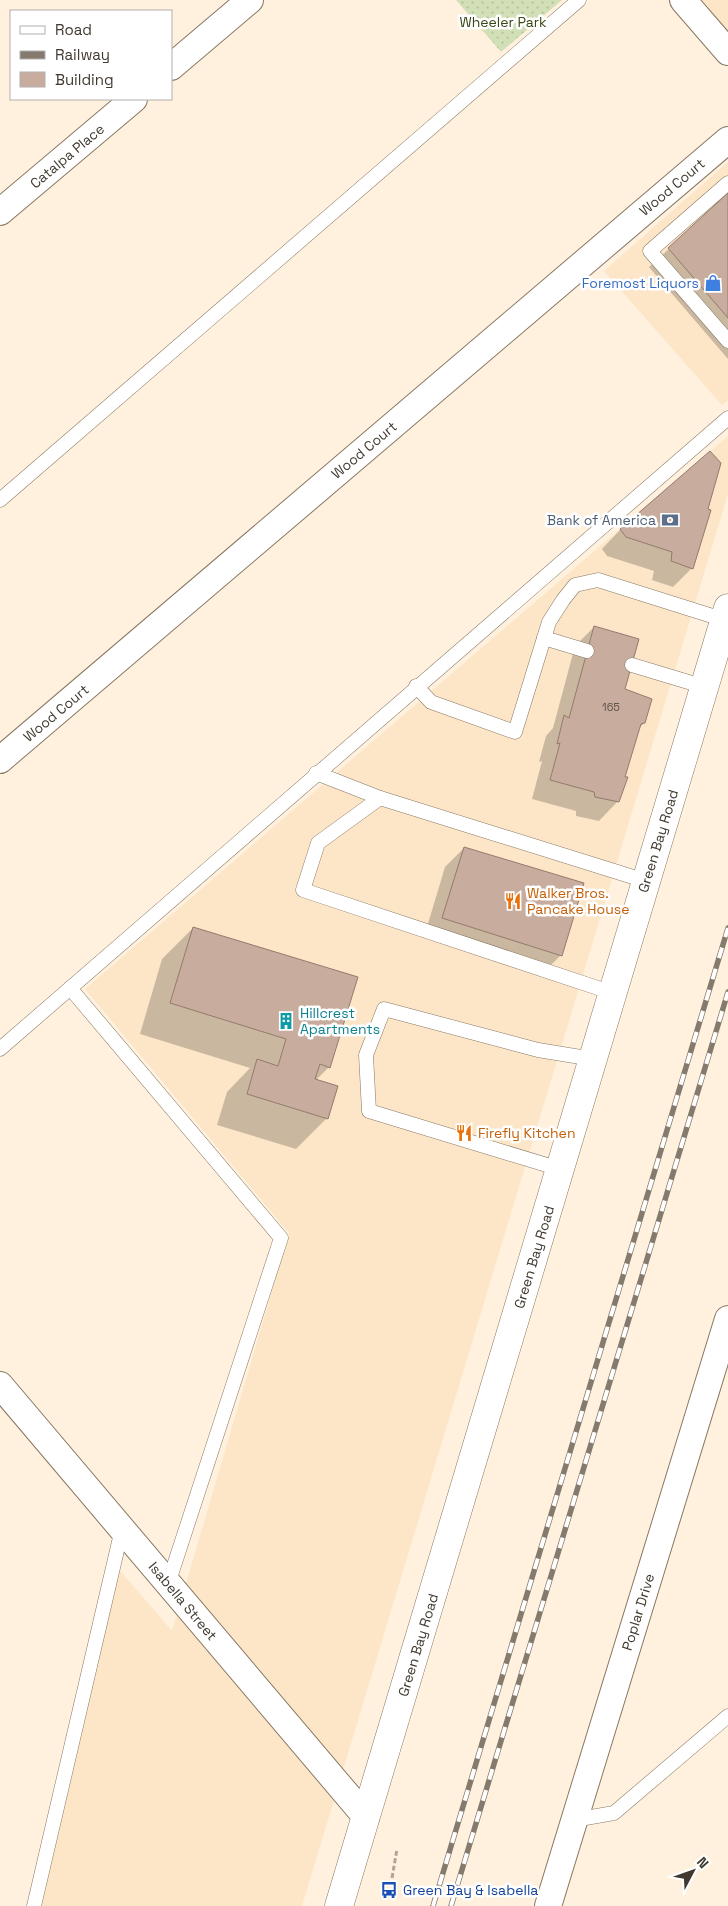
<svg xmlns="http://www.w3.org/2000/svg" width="728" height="1906" font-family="'Space Grotesk',sans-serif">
  <defs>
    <pattern id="park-dots" width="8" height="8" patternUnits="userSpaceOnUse" patternTransform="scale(1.25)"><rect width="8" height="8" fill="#d2e0b7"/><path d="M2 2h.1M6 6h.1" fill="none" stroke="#b5c19e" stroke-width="1.8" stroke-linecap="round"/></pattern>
  </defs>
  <rect width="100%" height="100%" fill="#fff1de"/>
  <g fill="#fce6c7">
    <path d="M701,0H728V32Z"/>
    <path d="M728,162V400L722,405L604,271Z"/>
    <path d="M728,436V494L302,1906H31L111,1560L172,1631L289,1233L85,989Z"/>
  </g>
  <path fill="url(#park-dots)" d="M456,0H562L501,52Z"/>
  <g fill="#0003">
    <path d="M728,195V359L649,267Z"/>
    <path d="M710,453L692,568L673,587L652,580L654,571L607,556L602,549L620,530Z"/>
    <path d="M594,627L623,690L644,723L639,728L623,778L618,801L599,821L576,816V811L532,799L542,761L539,762L546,736L553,728L575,646Z"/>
    <path d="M464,848L561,955L542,974L424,937L445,867Z"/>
    <path d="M193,928L329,1067L315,1081L327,1118L296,1149L217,1125L227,1092L250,1068L140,1034L162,959Z"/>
  </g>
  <g fill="#c8ad9f" stroke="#937a6d">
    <path d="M728,193V318L668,248Z"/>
    <path d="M710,451L721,463L708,509L711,510L693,569L671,561L672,552L626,537L620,529Z"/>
    <path d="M594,626L639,639L625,689L652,699L645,723L641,724L625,777H628L619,802L595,797L594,792L550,780L560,743L557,744L564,715L569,718Z"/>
    <path d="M464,847L584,883L562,956L442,918Z"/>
    <path d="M193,927L358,977L330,1068L320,1064L315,1079L338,1086L328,1119L247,1094L257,1059L278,1066L286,1039L170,1003Z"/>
  </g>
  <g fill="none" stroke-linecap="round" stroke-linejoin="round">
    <g stroke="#887863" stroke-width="15">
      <g id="service">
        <path d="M728,183L650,251L728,341"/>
        <path d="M0,500L579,0"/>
        <path d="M544,638L587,651"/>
        <path d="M632,665L705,687"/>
        <path d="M416,686L431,702L515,732L549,622L563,600L575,585L598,580L725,620"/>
        <path d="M316,773L380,798"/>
        <path d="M70,988L281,1238L168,1584"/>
        <path d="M613,993L303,890L318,843L380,798L646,881"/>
        <path d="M0,1049L728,418"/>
        <path d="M560,1169L369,1111L366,1055L384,1009L538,1050L593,1059"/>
        <path d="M574,1820L614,1813L728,1716"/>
        <path d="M34,1906L122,1529"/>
      </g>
    </g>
    <g stroke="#887863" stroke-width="28">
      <g id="minor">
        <path d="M683,0L728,52"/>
        <path d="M171,67L250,0"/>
        <path d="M0,212L134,99"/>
        <path d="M0,760L728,140"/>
        <path d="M0,1385L366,1817"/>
        <path d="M548,1906L728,1319"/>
      </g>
    </g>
    <g stroke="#887863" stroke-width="29">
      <path id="secondary" d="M339,1906L728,608"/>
    </g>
    <path stroke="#afa595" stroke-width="3" stroke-dasharray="5 2.5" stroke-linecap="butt" d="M392,1878L397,1849"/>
    <use href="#service" stroke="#fff" stroke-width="14"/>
    <use href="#minor" stroke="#fff" stroke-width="26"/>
    <use href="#secondary" stroke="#fff" stroke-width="28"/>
    <g stroke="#847b6e" stroke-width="5.5">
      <g id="rail">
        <path d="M433,1906L728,928"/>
        <path d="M451,1906L728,992"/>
      </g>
    </g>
    <use href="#rail" stroke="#fff" stroke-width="4" stroke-dasharray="11" stroke-linecap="butt"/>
  </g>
  <defs>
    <g id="shop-bare" transform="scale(1.35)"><path d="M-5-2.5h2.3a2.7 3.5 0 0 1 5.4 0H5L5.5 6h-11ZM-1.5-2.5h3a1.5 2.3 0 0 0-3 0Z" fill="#3f7fe0" stroke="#fff" stroke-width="2.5" paint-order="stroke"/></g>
    <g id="bank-bare" transform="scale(1.35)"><path d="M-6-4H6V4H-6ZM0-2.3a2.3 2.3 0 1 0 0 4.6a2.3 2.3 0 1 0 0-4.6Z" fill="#5c6f8a" stroke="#fff" stroke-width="2.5" paint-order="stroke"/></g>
    <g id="restaurant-bare" transform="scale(1.35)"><path d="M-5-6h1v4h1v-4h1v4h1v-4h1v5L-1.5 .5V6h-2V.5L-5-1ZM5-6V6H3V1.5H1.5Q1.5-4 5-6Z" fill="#e8710a" stroke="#fff" stroke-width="2.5" paint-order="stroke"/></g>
    <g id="building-bare" transform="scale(1.35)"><path d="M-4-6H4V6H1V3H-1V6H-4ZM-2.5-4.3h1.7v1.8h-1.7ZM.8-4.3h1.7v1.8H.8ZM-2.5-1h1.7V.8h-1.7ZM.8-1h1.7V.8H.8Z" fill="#0f9aa8" stroke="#fff" stroke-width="2.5" paint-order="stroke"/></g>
    <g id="bus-bare" transform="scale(1.35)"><path d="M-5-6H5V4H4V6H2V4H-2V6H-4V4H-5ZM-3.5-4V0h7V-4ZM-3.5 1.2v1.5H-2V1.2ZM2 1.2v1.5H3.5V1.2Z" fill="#1a4fb4" stroke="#fff" stroke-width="2.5" paint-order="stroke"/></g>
  </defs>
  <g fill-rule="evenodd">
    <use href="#shop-bare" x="713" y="283"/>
    <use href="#bank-bare" x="670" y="520"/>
    <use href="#restaurant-bare" x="513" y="901"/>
    <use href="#building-bare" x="286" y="1021"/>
    <use href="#restaurant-bare" x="464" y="1133"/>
    <use href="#bus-bare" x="389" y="1890"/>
  </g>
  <g text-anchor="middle" stroke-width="5" stroke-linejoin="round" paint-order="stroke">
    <g font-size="11" fill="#61564b">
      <text x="611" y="711">165</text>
    </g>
    <g font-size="14" fill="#394616" stroke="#fff">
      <text x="503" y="27">Wheeler Park</text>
    </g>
    <g font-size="14" fill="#3f392f" stroke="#fff">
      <text transform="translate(67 156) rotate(-40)" y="5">Catalpa Place</text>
      <text transform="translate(672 187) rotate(-40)" y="5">Wood Court</text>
      <text transform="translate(364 450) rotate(-40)" y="5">Wood Court</text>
      <text transform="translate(56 713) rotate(-40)" y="5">Wood Court</text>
      <text transform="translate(658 841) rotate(-73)" y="5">Green Bay Road</text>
      <text transform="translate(534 1257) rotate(-73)" y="5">Green Bay Road</text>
      <text transform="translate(183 1601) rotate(50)" y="5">Isabella Street</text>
      <text transform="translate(638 1612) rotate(-73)" y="5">Poplar Drive</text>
      <text transform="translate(418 1645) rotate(-73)" y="5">Green Bay Road</text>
    </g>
    <g font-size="14" fill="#366cbe" stroke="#fff" text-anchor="end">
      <text x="699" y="288">Foremost Liquors</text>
    </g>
    <g font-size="14" fill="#4e5e75" stroke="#fff" text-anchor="end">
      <text x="656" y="525">Bank of America</text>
    </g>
    <g font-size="14" fill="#c56008" stroke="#fff" text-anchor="start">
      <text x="527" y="898">Walker Bros.<tspan x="527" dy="16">Pancake House</tspan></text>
      <text x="478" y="1138">Firefly Kitchen</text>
    </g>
    <g font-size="14" fill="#0d838f" stroke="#fff" text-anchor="start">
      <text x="300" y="1018">Hillcrest<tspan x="300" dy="16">Apartments</tspan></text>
    </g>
    <g font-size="14" fill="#164399" stroke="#fff" text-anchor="start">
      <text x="403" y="1895">Green Bay &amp; Isabella</text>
    </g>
  </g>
  <rect x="10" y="10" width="162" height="90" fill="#ffffff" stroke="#b2b0ac"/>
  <rect x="20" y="26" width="25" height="8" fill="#ffffff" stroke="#b2b0ac"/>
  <text x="55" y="35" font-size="15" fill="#3f392f">Road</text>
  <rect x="20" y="51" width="25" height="8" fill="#847b6e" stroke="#b2b0ac"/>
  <text x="55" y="60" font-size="15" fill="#3f392f">Railway</text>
  <rect x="20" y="72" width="25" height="15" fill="#c8ad9f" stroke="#b2b0ac"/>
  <text x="55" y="85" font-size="15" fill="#3f392f">Building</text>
  <g transform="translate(693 1871) rotate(49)" stroke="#ffffff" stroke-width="4" paint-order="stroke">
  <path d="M0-4L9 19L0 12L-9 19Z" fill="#3f392f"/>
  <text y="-8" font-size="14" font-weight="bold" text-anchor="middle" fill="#3f392f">N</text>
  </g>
</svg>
